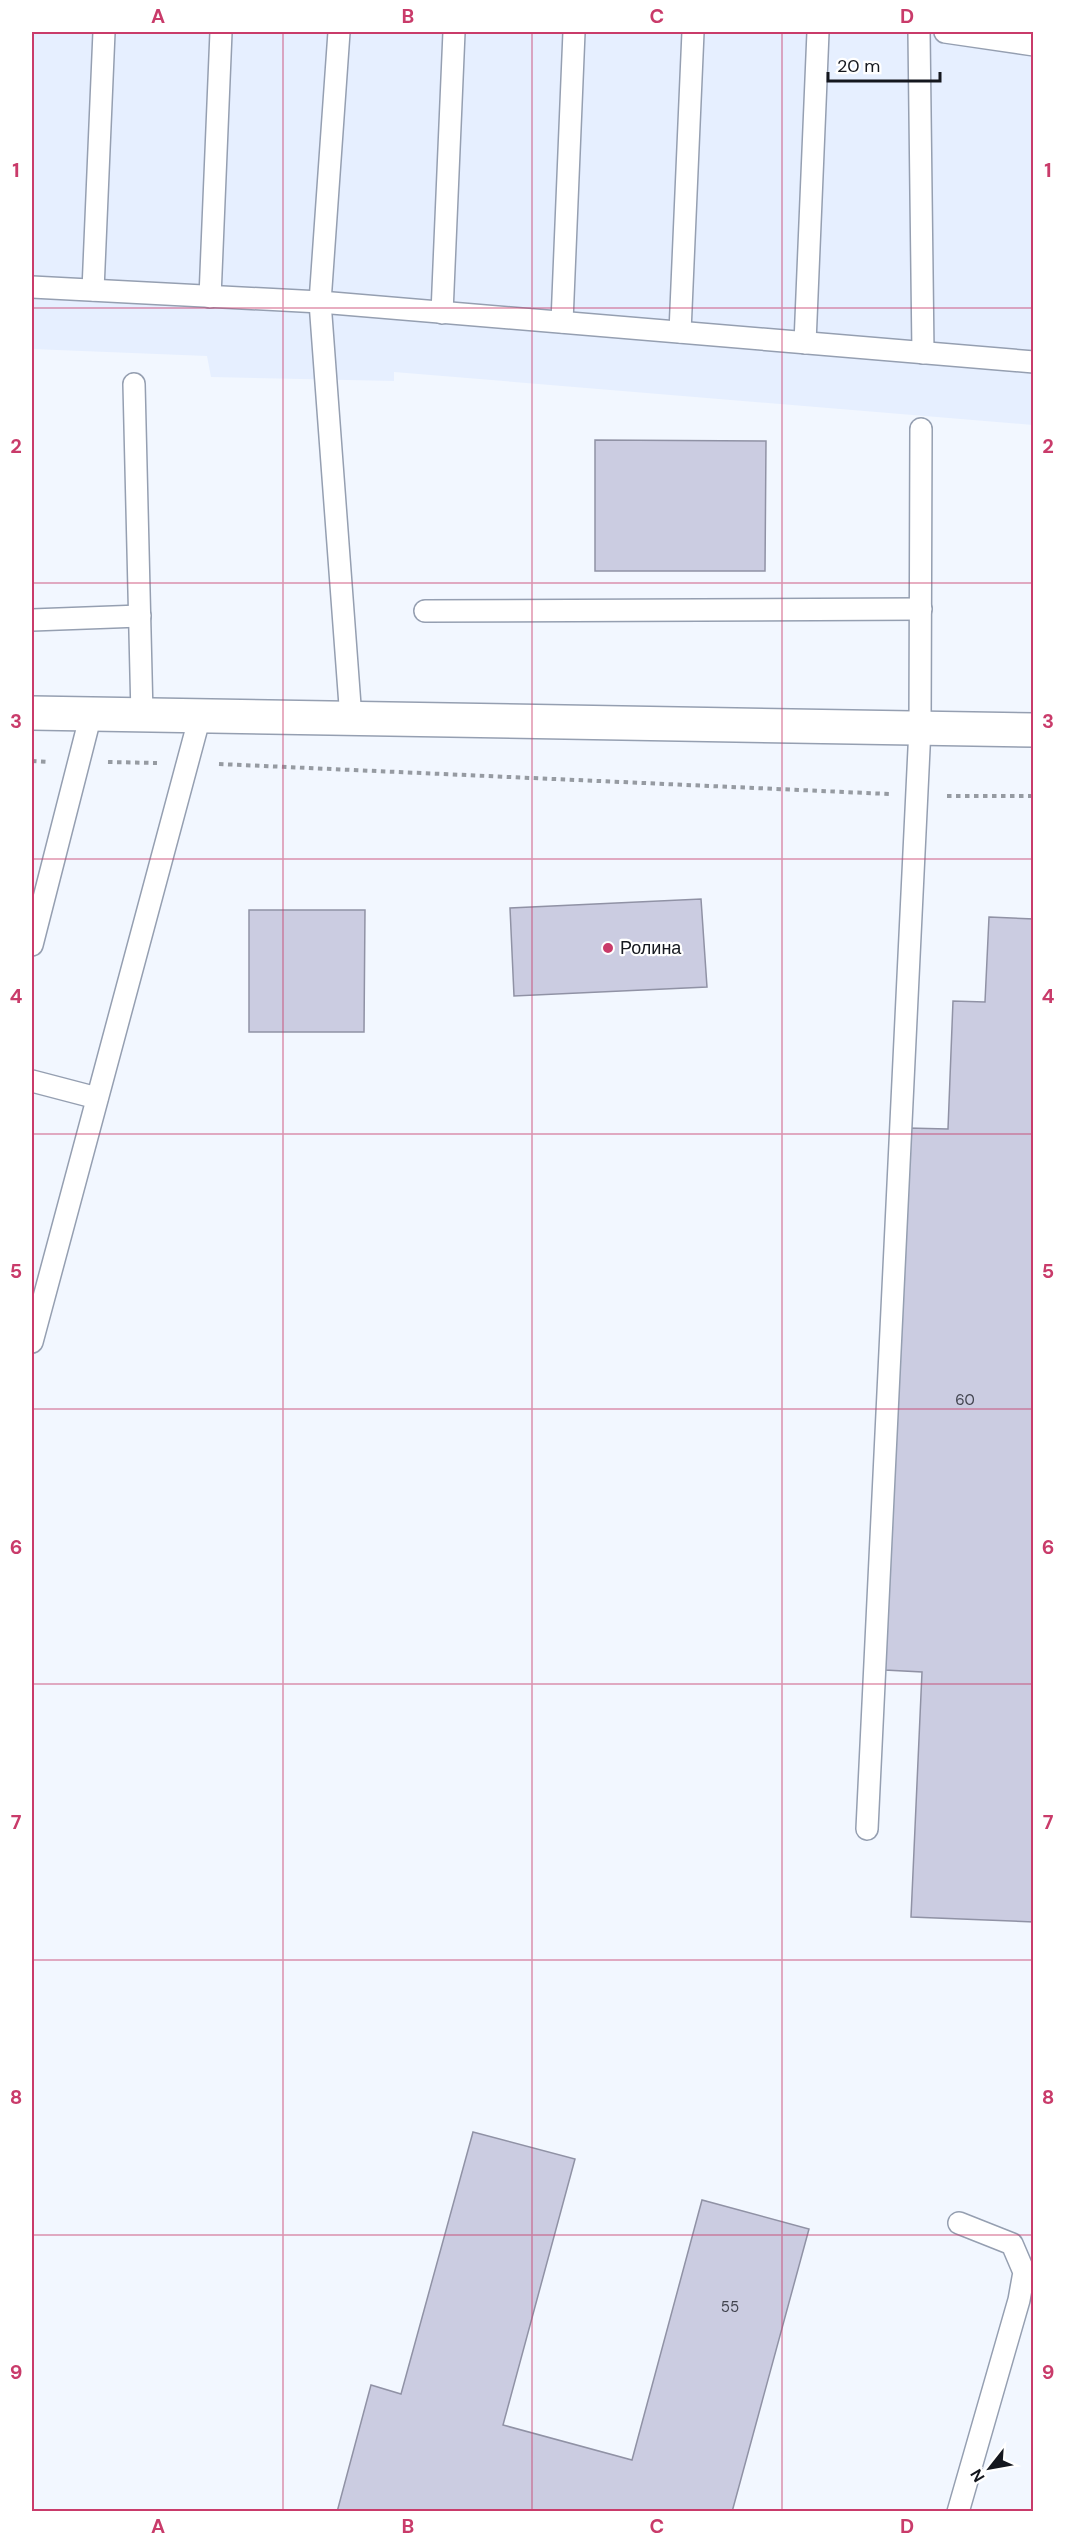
<svg xmlns="http://www.w3.org/2000/svg" width="1065" height="2543" font-family="'DM Sans',sans-serif">
  <rect width="100%" height="100%" fill="#f2f7ff"/>
  <path fill="#e6efff" d="M32,32H1033V425L394,372V381L211,377L207,356L32,349Z"/>
  <g fill="#cbcce1" stroke="#9092a5" stroke-width="1.5">
    <path d="M595,440L766,441L765,571H595Z"/>
    <path d="M701,899L707,987L514,996L510,908Z"/>
    <path d="M249,910H365L364,1032H249Z"/>
    <path d="M989,917L1034,919V1922L911,1917L922,1672L885,1670L908,1128L948,1129L953,1001L985,1002Z"/>
    <path d="M473,2132L575,2159L503,2425L632,2460L702,2200L809,2229L732,2512H337L371,2385L401,2394Z"/>
  </g>
  <g fill="none" stroke-linecap="round" stroke-linejoin="round">
    <g stroke="#959fb1" stroke-width="24">
      <g id="lane">
        <path d="M339,32L320,302L351,719"/>
        <path d="M919,32L923,353"/>
        <path d="M945,32L1034,45"/>
        <path d="M32,287L320,302L1034,362"/>
        <path d="M93,290L104,32"/>
        <path d="M210,297L221,32"/>
        <path d="M442,313L454,32"/>
        <path d="M562,322L574,32"/>
        <path d="M680,332L693,32"/>
        <path d="M805,343L818,32"/>
        <path d="M134,384L142,715"/>
        <path d="M425,611L921,609"/>
        <path d="M32,620L140,616"/>
        <path d="M32,945L91,714"/>
        <path d="M32,1081L97,1098"/>
        <path d="M32,1342L200,716"/>
        <path d="M867,1829L920,728L921,429"/>
        <path d="M958,2512L1019,2300L1024,2272L1012,2244L959,2223"/>
      </g>
    </g>
    <g stroke="#959fb1" stroke-width="36">
      <path id="secondary" d="M32,713L1034,730"/>
    </g>
    <g stroke="#969ba2" stroke-width="4" stroke-dasharray="4.5 4.5" stroke-linecap="butt">
      <path d="M32,761L49,762"/>
      <path d="M108,762L157,763"/>
      <path d="M219,764L889,794"/>
      <path d="M947,796H1034"/>
    </g>
    <use href="#lane" stroke="#fff" stroke-width="21"/>
    <use href="#secondary" stroke="#fff" stroke-width="33"/>
  </g>
  <path fill="none" stroke="#c93b6a" stroke-width="1.5" stroke-opacity="0.55" d="M283,32V2512M532,32V2512M782,32V2512M32,308H1034M32,583H1034M32,859H1034M32,1134H1034M32,1409H1034M32,1684H1034M32,1960H1034M32,2235H1034"/>
  <circle fill="#c93b6a" stroke="#fff" stroke-width="2" cx="608" cy="948" r="6"/>
  <g text-anchor="middle" stroke-width="4.5" stroke-linejoin="round" paint-order="stroke">
    <g font-size="15" fill="#42444f">
      <text x="965" y="1405">60</text>
      <text x="730" y="2312">55</text>
    </g>
    <g font-size="18" fill="#14171e" stroke="#fff" text-anchor="start">
      <text x="620" y="954">Ролина</text>
    </g>
  </g>
  <rect width="1065" height="2543" fill="none" stroke="#ffffff" stroke-width="66"/>
  <g transform="translate(990 2468) rotate(239)" stroke="#ffffff" stroke-width="4.5" paint-order="stroke">
  <path d="M0-4.5L10 22L0 15L-10 22Z" fill="#14171e"/>
  <text y="-9" font-size="16" font-weight="bold" text-anchor="middle" fill="#14171e">N</text>
  </g>
  <path d="M828 72v9h112v-9" fill="none" stroke="#14171e" stroke-width="3"/>
  <text x="837" y="72" font-size="18" fill="#14171e" stroke="#ffffff" stroke-width="4.5" paint-order="stroke">20 m</text>
  <rect x="33" y="33" width="999" height="2477" fill="none" stroke="#c93b6a" stroke-width="2"/>
  <g font-size="20" text-anchor="middle" font-weight="bold" fill="#c93b6a">
    <text x="158" y="23">A</text>
    <text x="408" y="23">B</text>
    <text x="657" y="23">C</text>
    <text x="907" y="23">D</text>
    <text x="16" y="177">1</text>
    <text x="1048" y="177">1</text>
    <text x="16" y="453">2</text>
    <text x="1048" y="453">2</text>
    <text x="16" y="728">3</text>
    <text x="1048" y="728">3</text>
    <text x="16" y="1003">4</text>
    <text x="1048" y="1003">4</text>
    <text x="16" y="1278">5</text>
    <text x="1048" y="1278">5</text>
    <text x="16" y="1554">6</text>
    <text x="1048" y="1554">6</text>
    <text x="16" y="1829">7</text>
    <text x="1048" y="1829">7</text>
    <text x="16" y="2104">8</text>
    <text x="1048" y="2104">8</text>
    <text x="16" y="2379">9</text>
    <text x="1048" y="2379">9</text>
    <text x="158" y="2533">A</text>
    <text x="408" y="2533">B</text>
    <text x="657" y="2533">C</text>
    <text x="907" y="2533">D</text>
  </g>
</svg>
